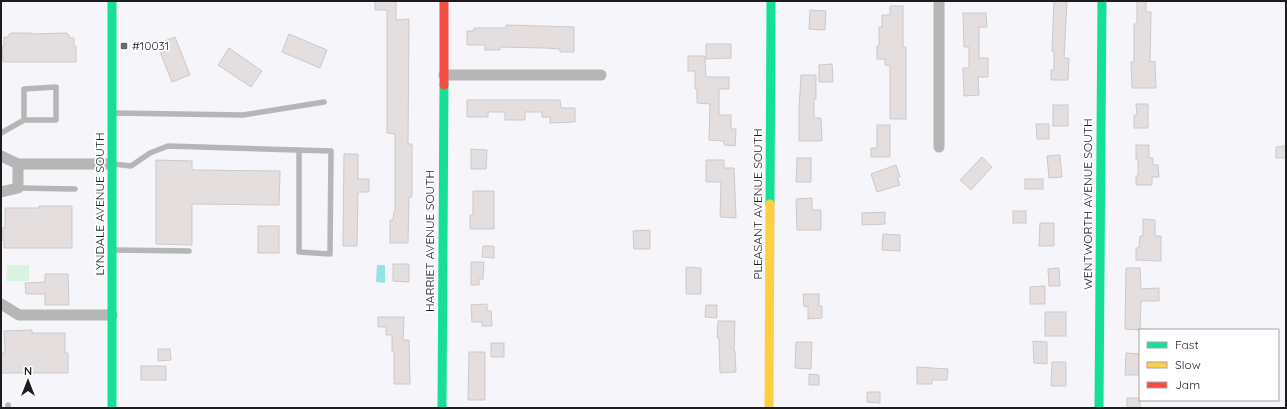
<svg xmlns="http://www.w3.org/2000/svg" width="1287" height="409" font-family="Quicksand,sans-serif">
  <rect width="100%" height="100%" fill="#f5f5fa"/>
  <path fill="#d7f4e1" d="M7,265H29V281H6Z"/>
  <path fill="#93e3e6" d="M377,265H385V283L376,282Z"/>
  <g fill="#e5dedf" stroke="#cbc9cb">
    <path d="M375,1H396V20L409,19L408,144H412V197H409L408,243H390V220H393L394,211H395V134L387,133V10H375Z"/>
    <path d="M1054,1H1067L1064,58H1069L1068,80H1051V70H1054V51H1052Z"/>
    <path d="M1137,1H1146V12H1151L1150,62L1155,61L1156,88H1132L1131,62H1134V24H1137Z"/>
    <path d="M890,6H903V47H906V119H890V66L885,65V59H877V46H879V27H882V15H890Z"/>
    <path d="M810,10L826,11L825,30L809,29Z"/>
    <path d="M963,13H986L987,27H979V58H988V77H978L979,95L964,96L963,68H969V47H964Z"/>
    <path d="M506,25L574,27V52H560V49L544,48L500,47V50H485V45H467V31H474V28H506Z"/>
    <path d="M11,33H31V34L67,33V35H69V38H74V46H76V62H3L2,46H4V37H9V34H11Z"/>
    <path d="M289,34L327,50L320,68L282,52Z"/>
    <path d="M175,37L190,75L172,82L157,44Z"/>
    <path d="M706,44H731V58L706,59Z"/>
    <path d="M229,48L262,71L251,87L218,65Z"/>
    <path d="M688,56H705L706,77H729V89H719V115H731V129H736L735,146L724,145V141L709,140L710,104L697,103V89H695V71H688Z"/>
    <path d="M832,64L833,82H819V65Z"/>
    <path d="M801,75H816V99H814V118H821L822,141H799V109Z"/>
    <path d="M467,100H560L561,108H575V122L550,123V117H542V112H525V120H505V112H488V117H467Z"/>
    <path d="M1136,104H1148V128H1134V115H1137Z"/>
    <rect x="1053" y="105" width="15" height="21"/>
    <path d="M1036,124H1049V139H1037Z"/>
    <path d="M877,125H890V157H871V148H877Z"/>
    <path d="M1136,145H1149V158H1153V165H1158L1159,177H1152V185H1136V176H1138V159H1136Z"/>
    <path d="M1286,146V158H1276V147Z"/>
    <path d="M471,149L487,150L486,169H471Z"/>
    <path d="M344,154H358V179H369V192H358L357,246H343Z"/>
    <path d="M1060,155L1062,177L1049,178L1047,156Z"/>
    <path d="M982,157L992,167L971,190L960,180Z"/>
    <path d="M797,158H811V182H796Z"/>
    <path d="M156,160L192,161V170L280,171L279,205L192,204V245L156,244Z"/>
    <path d="M706,160H724V168H734L736,218L720,217L721,182H706Z"/>
    <path d="M896,165L900,177H897L900,185L877,192L871,174Z"/>
    <rect x="1025" y="179" width="18" height="10"/>
    <path d="M473,191H494V229H470V215H473Z"/>
    <path d="M812,198V210H821V230H797L796,199Z"/>
    <path d="M39,206H72V248H4V240H2V228H5V208H39Z"/>
    <rect x="1013" y="211" width="13" height="12"/>
    <path d="M885,212V224L862,225V213Z"/>
    <path d="M1143,219L1155,220V236H1161V261L1136,260V248H1139L1140,236H1143Z"/>
    <path d="M1040,223H1054V246H1039Z"/>
    <rect x="258" y="226" width="21" height="27"/>
    <path d="M650,230V249H634L633,231Z"/>
    <path d="M883,234L900,235V251L882,250Z"/>
    <path d="M483,246H494V258L482,257Z"/>
    <path d="M471,262H484L483,279H479V285H471Z"/>
    <path d="M393,264H409V282L393,281Z"/>
    <path d="M686,267L701,268V294H686Z"/>
    <path d="M1059,268L1060,286H1049L1048,269Z"/>
    <path d="M1126,268H1140L1141,289L1159,288V301H1141L1140,330L1125,329Z"/>
    <path d="M45,274H68L69,305H45V294H26L25,283L45,282Z"/>
    <path d="M1045,286V304H1030V287Z"/>
    <path d="M803,294H819V306H822V318L808,319V306L804,307Z"/>
    <path d="M487,304V311H491L492,326H482V322H472L471,305Z"/>
    <path d="M706,305H717V318L705,317Z"/>
    <rect x="1045" y="312" width="21" height="24"/>
    <path d="M378,317H404L403,340H409L410,384H394V351H392V335H386V327H378Z"/>
    <path d="M718,321H735L734,351H735L736,372L720,373L719,338H717Z"/>
    <path d="M32,330V333H65V353H68V373H1V353H5L4,331Z"/>
    <path d="M1033,341L1047,342V364L1034,363Z"/>
    <path d="M796,342H812L811,369L795,368Z"/>
    <rect x="491" y="343" width="13" height="14"/>
    <path d="M158,349H170L171,360L158,361Z"/>
    <path d="M469,352H485V400H468Z"/>
    <path d="M1126,353L1140,354L1139,375H1125Z"/>
    <path d="M1052,362H1066V386H1051Z"/>
    <rect x="141" y="366" width="25" height="14"/>
    <path d="M917,367L948,369L947,380H932V384H917Z"/>
    <path d="M809,374L819,375V385H809Z"/>
    <path d="M867,392H880V403L867,402Z"/>
    <rect x="1127" y="398" width="13" height="10"/>
  </g>
  <g fill="none" stroke-linecap="round" stroke-linejoin="round">
    <g stroke="#b5b6b5" stroke-width="5.5">
      <path d="M113,113L243,115L324,102"/>
      <path d="M1,133L24,120H56V87L24,89V120"/>
      <path d="M113,164L131,166L150,153L168,146L331,151L330,254L299,252V150"/>
      <path d="M18,188L75,189"/>
      <path d="M113,250L189,251"/>
      <path d="M8,405V408"/>
    </g>
    <g stroke="#b5b6b5" stroke-width="11">
      <path d="M939,1V147"/>
      <path d="M444,75H601"/>
      <path d="M1,156L18,164H112"/>
      <path d="M1,192L18,188V164"/>
      <path d="M1,304L19,315H112"/>
    </g>
    <g stroke="#16e098" stroke-width="9">
      <path d="M112,1V408"/>
      <path d="M770,204L771,1"/>
      <path d="M442,408L444,85"/>
      <path d="M1099,408L1102,1"/>
    </g>
    <path stroke="#ffcf43" stroke-width="9" d="M769,408L770,204"/>
    <path stroke="#f24e42" stroke-width="9" d="M444,85V1"/>
  </g>
  <rect fill="#69696c" stroke="#fff" stroke-width="1.5" x="120" y="42" width="8" height="8" rx="2"/>
  <g text-anchor="middle" stroke-width="3.5" stroke-linejoin="round" paint-order="stroke">
    <g font-size="12" fill="#1d1d20" stroke="#fff" text-anchor="start">
      <text x="132" y="50">#10031</text>
    </g>
    <g font-size="12" fill="#1d1d20" stroke="#fff">
      <text transform="translate(100 204) rotate(-90)" y="4">LYNDALE AVENUE SOUTH</text>
      <text transform="translate(758 204) rotate(-90)" y="4">PLEASANT AVENUE SOUTH</text>
      <text transform="translate(1088 204) rotate(-90)" y="4">WENTWORTH AVENUE SOUTH</text>
      <text transform="translate(430 241) rotate(-90)" y="4">HARRIET AVENUE SOUTH</text>
    </g>
  </g>
  <rect width="1287" height="409" fill="none" stroke="#1d1d20" stroke-width="4"/>
  <rect x="1139" y="329" width="140" height="72" fill="#ffffff" stroke="#a5a5a6"/>
  <rect x="1147" y="342" width="20" height="6" fill="#16e098" stroke="#a5a5a6"/>
  <text x="1175" y="349" font-size="12" fill="#1d1d20">Fast</text>
  <rect x="1147" y="362" width="20" height="6" fill="#ffcf43" stroke="#a5a5a6"/>
  <text x="1175" y="369" font-size="12" fill="#1d1d20">Slow</text>
  <rect x="1147" y="382" width="20" height="6" fill="#f24e42" stroke="#a5a5a6"/>
  <text x="1175" y="389" font-size="12" fill="#1d1d20">Jam</text>
  <g transform="translate(28 381)" stroke="#ffffff" stroke-width="3" paint-order="stroke">
  <path d="M0-3L7 15L0 10L-7 15Z" fill="#1d1d20"/>
  <text y="-6" font-size="11" font-weight="bold" text-anchor="middle" fill="#1d1d20">N</text>
  </g>
</svg>
